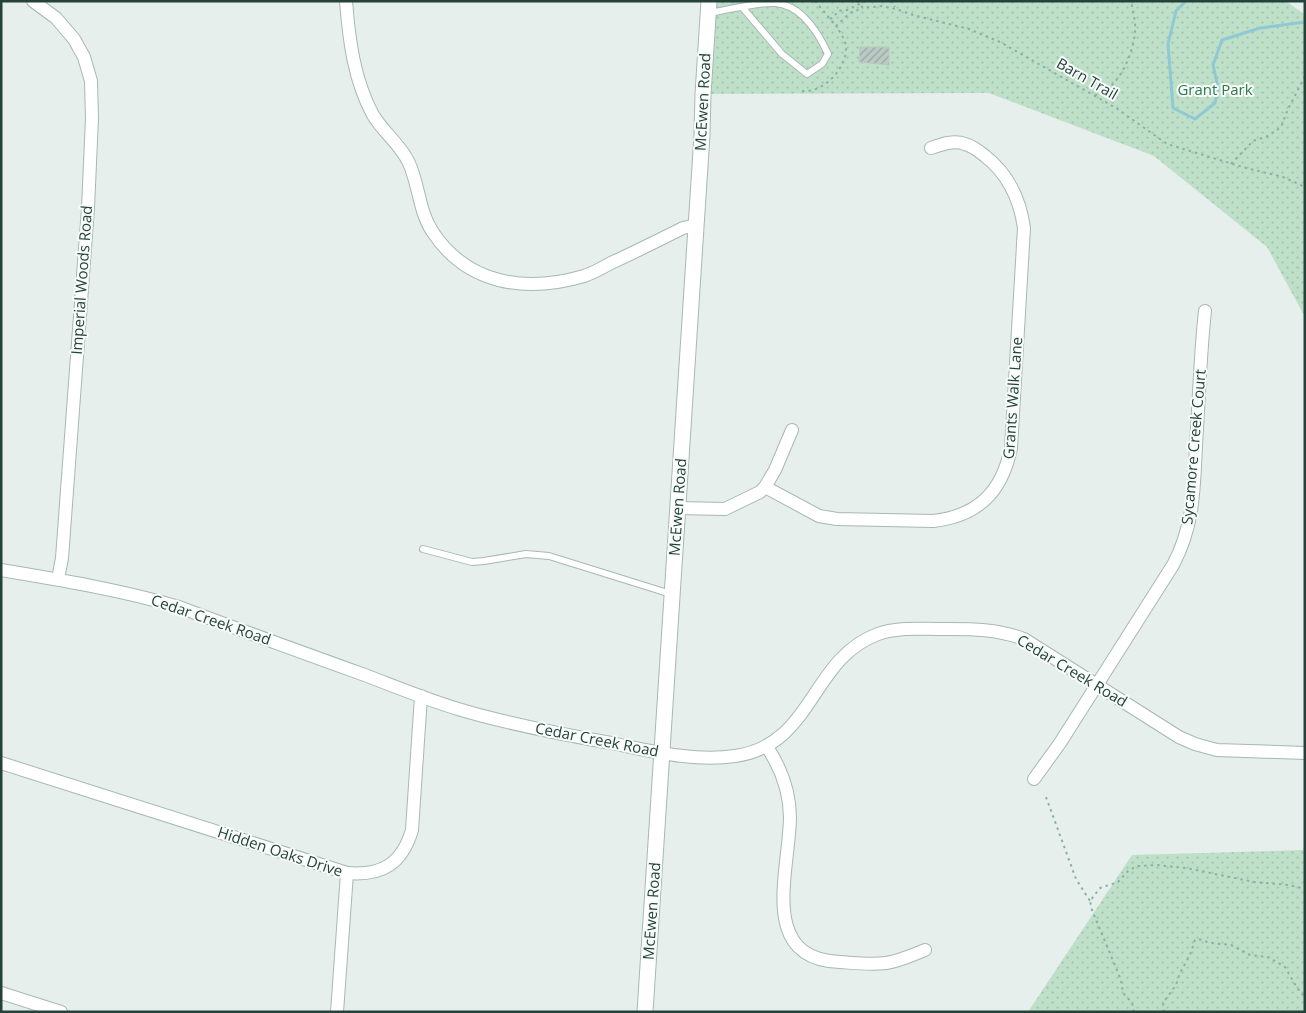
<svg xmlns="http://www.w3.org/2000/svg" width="1306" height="1013" font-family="'Open Sans',sans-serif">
  <defs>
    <pattern id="park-dots" width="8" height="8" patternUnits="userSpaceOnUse" patternTransform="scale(1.25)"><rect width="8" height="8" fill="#bfe0c8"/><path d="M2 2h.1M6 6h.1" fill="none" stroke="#a4c1ad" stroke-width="1.8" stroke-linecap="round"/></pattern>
    <pattern id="building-hatch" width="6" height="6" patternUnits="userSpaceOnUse" patternTransform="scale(1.25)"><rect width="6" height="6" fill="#bbcac4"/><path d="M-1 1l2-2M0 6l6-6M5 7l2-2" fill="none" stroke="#98a6a0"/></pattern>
  </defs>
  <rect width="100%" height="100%" fill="#e6efeb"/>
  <g fill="url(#park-dots)">
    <path d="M709,1H1286L1305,15V317L1267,247L1154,156L989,93L703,94Z"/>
    <path d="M1305,850V1012H1028L1132,855Z"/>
  </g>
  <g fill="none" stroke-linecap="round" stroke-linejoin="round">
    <path stroke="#8ec9d4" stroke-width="3" d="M1186,1L1176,11L1168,44L1173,108L1195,119L1215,103L1218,88L1213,65L1222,40L1260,28L1305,22"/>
  </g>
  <path fill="url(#building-hatch)" stroke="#b8c9c2" d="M860,47H889V65L859,62Z"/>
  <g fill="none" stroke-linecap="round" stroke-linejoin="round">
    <g stroke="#a8b8b2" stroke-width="8">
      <g id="service">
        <path d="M709,13C727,10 757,2 775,3C802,5 818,32 828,54L822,64L807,74L782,54L742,7"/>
        <path d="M423,549L472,562L484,561L526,554L549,556L671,594"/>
      </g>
    </g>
    <g stroke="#a8b8b2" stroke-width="14">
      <g id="minor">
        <path d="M33,1L56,18L74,39L84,57L91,81L92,118L88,208L62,558L58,579"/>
        <path d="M346,1C349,40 354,80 373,115C383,132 401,145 409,163C419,185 419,211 432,231C467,285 526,293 584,276C593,273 602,268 611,263C635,252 659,240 683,228L696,225"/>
        <path d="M765,487L819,516L837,519L933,521C978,516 1002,492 1011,448L1024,228C1020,199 1008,174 985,156C979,151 972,146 965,144C954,140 942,144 931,148"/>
        <path d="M678,508L725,509L760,492L765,487L775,470L792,430"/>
        <path d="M1,570C61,580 121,590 179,607C240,630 301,652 362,674C394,686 425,699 458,709C508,724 560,734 611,743C651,751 694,762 735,756C814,745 810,659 878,634C897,627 918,629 938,629C969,629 995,628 1024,639L1179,737L1195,744L1217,750L1305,753"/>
        <path d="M767,747C781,768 790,793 790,818C789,872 758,959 840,962C855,963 871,965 886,963C900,961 912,955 925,950"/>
        <path d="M1,763L347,873C382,876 402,864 412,830L421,696"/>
        <path d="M1034,779L1060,743L1173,565C1194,526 1194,488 1196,445C1199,401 1200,356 1205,311"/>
        <path d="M1,993L61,1012"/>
        <path d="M337,1012L347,873"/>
      </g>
    </g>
    <g stroke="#a8b8b2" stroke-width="17">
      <path id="tertiary" d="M645,1012L702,135L703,94L709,1"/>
    </g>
    <g stroke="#86b3a5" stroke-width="2" stroke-dasharray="2.5 4" stroke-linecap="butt">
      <path d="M815,1L836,26L850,13L863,8"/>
      <path d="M857,1L863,8L882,6L896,9L913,15L969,29L1000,42L1116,108L1167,144L1246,168L1283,177L1305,187"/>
      <path d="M890,1L895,7"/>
      <path d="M830,19L834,17L838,11L847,10L866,1"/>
      <path d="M802,91C807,91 813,91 818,88C832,82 847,64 846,47C845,39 840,32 836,26"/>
      <path d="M1095,95C1118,90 1133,55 1135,32C1136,22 1133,11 1131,1"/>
      <path d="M1231,164L1253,141L1268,136L1281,127L1288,109L1305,76"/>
      <path d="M1046,797L1076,879L1090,901"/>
      <path d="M1134,1012L1132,1003L1123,993L1121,980L1092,910L1090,901L1100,888L1118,882L1129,870L1138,866L1156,865L1186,868L1254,882L1289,885L1305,889"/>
      <path d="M1164,1012L1163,1003L1176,985L1180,973L1190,955L1195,940L1198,939L1211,943L1231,945L1250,955L1268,957L1285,967L1297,988L1305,997"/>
    </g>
    <use href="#service" stroke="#fff" stroke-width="6"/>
    <use href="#minor" stroke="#fff" stroke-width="12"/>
    <use href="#tertiary" stroke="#fff" stroke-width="15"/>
  </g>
  <g text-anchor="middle" stroke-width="4" stroke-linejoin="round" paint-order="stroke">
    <g font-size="15" fill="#24423a" stroke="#f7fbf9">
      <text transform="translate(1087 79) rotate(30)" y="5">Barn Trail</text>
      <text transform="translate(703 102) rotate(-87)" y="5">McEwen Road</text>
      <text transform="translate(82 280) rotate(-86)" y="5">Imperial Woods Road</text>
      <text transform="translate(1013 398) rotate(-86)" y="5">Grants Walk Lane</text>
      <text transform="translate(1194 447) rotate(-85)" y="5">Sycamore Creek Court</text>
      <text transform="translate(678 507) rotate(-86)" y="5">McEwen Road</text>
      <text transform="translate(211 620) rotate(19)" y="5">Cedar Creek Road</text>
      <text transform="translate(1072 671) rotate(31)" y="5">Cedar Creek Road</text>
      <text transform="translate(597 740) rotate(11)" y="5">Cedar Creek Road</text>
      <text transform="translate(280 852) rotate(18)" y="5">Hidden Oaks Drive</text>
      <text transform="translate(652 911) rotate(-86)" y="5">McEwen Road</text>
    </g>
    <g font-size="15" fill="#2d7a4b" stroke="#f7fbf9">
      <text x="1215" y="95">Grant Park</text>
    </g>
  </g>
  <rect width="1306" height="1013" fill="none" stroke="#24423a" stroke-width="5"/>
</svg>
